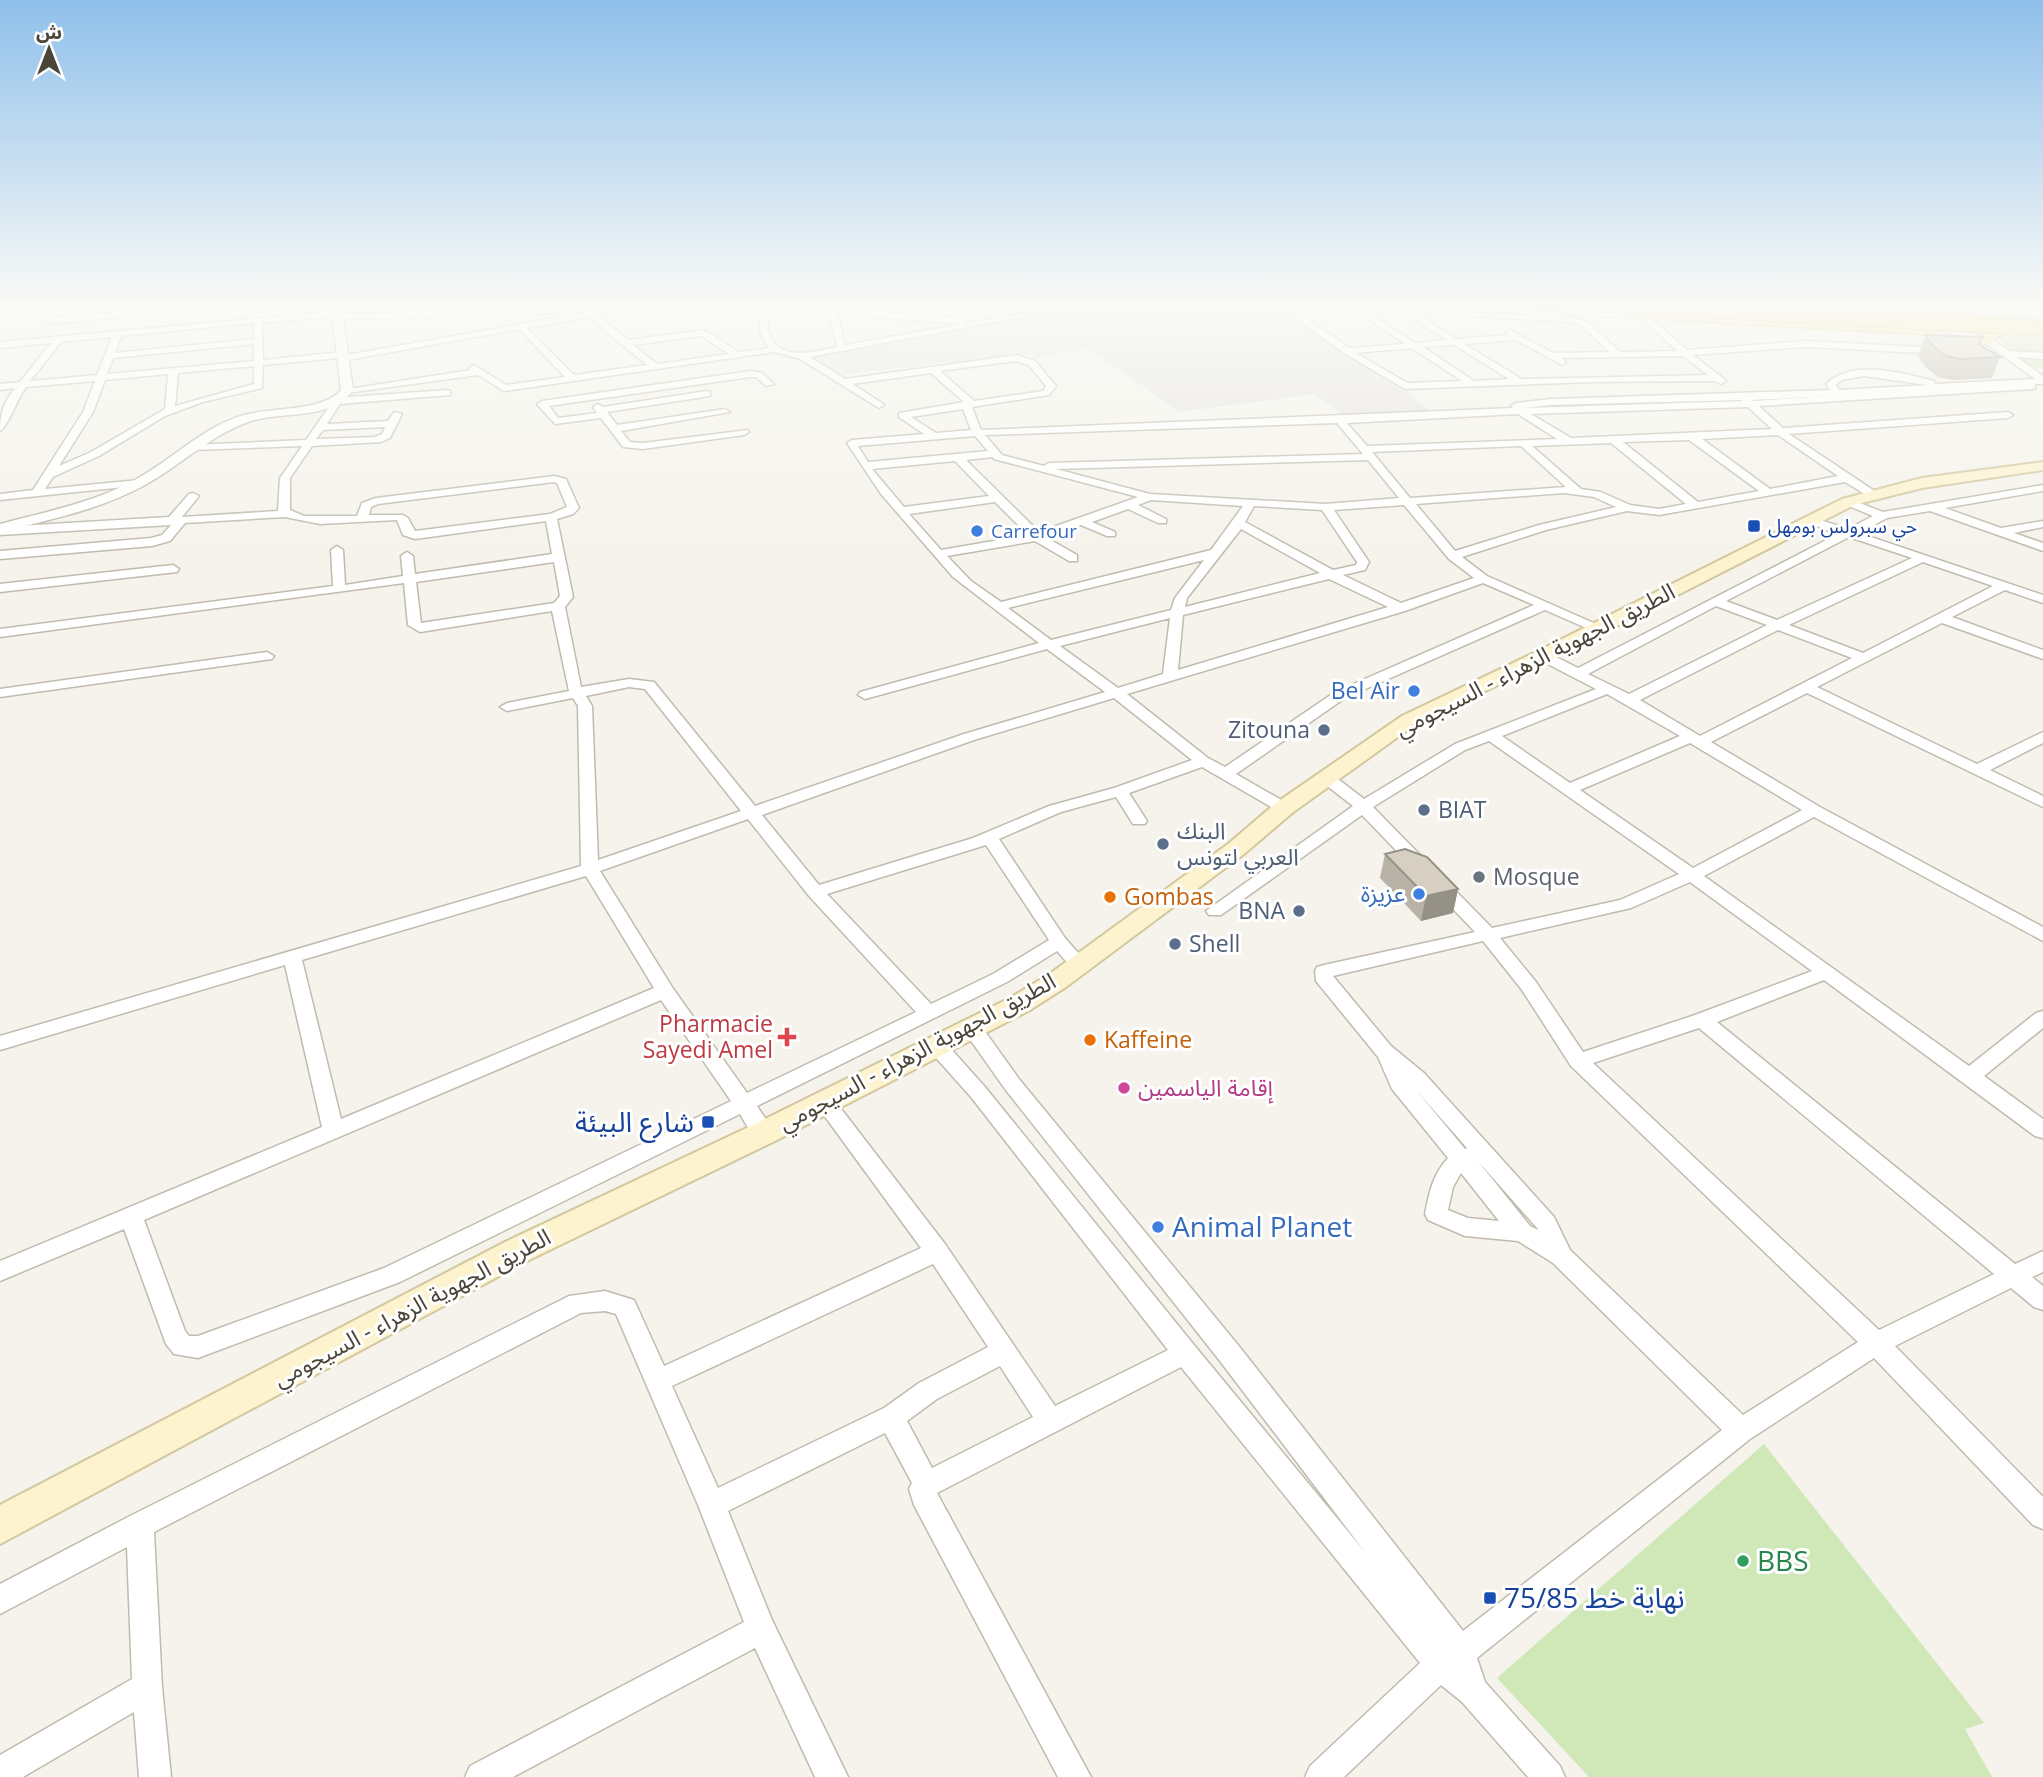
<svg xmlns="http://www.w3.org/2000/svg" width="2043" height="1777" font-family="'Open Sans','Noto Sans Arabic',sans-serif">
  <rect width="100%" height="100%" fill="#f5f3ec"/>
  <path fill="#e9e5da" d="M1712,304H1903L1909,313L1890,315Z"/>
  <path fill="#e5e2dd" d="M1094,304H1278L1436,414L1347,418L1315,394L1179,412L1089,348L1036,358L1028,354L1013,353L967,362L937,363L844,375L809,356Z"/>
  <g fill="#d0e8b7">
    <path d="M2011,336L2043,338V368L2028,366L1997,338Z"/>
    <path d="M1764,1444L1984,1723L1965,1729L1992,1777H1589L1497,1678Z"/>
  </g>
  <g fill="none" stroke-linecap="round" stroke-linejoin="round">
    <g stroke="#c1bbae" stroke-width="3">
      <g id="minor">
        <path d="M38,304H46L48,318H51L215,304H245L51,324L40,319Z"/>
        <path d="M634,304H651L597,315L628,340L704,330L739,352L769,348C757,332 756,319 769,304L963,318L967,321L963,324L837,314L845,345L1074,304H1091L810,357L845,379L1017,355L1035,361L1056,386L1049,395L972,407L981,430L1513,408L1511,406L1516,403L1551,399L1830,390L1826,384C1852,358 1903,373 1934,381L1935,384L2035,379L1985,343L1944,331L1947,326L1991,339L2009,351L2043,353V359L2017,357L2043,376V384H2035V388L2032,389L1759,406L1783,428L2008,412L2013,415L2008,418L1789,434L1876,492V496H1868L1845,482L1659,515L1627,511L1546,530L1462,557L1487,576L1605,628L1603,631H1593L1545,610L1345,698L1236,774L1290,805L1292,808L1290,811H1278L1202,767L1129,793L1147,821L1145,824H1133L1116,797L1061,812L999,839L1065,938L1088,964L1086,968H1072L1057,951L1007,982L757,1106L775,1133L772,1139C754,1144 748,1127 740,1114L400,1282L198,1358L174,1354L166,1344L124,1229L0,1281V1261L322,1127L285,965L0,1050V1036L581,866L578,706L573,698L507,711L500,707L507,703L569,691L552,611L420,632L408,625L404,583L0,637V629L333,586L331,550L337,546L343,550L345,585L403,576L401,556L407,552L413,556L415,574L552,554L546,521L415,539L403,535L397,520L320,524L285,517L185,523L170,541L152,546L0,559V551L151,538L162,535L171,525L0,535V527L169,517L189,494L193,493L199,496L182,517L278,511L280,478L302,446L193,450L188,447L189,445L306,440L335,398L447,390L450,391V395L340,404L327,424L388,421L394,412L402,414L390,438L381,442L312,446L290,478V510L304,516H357L362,503L376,498L554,476L566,479L579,508L573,514L557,519L573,597L565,607L581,687L629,679L654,682L755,806L964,734L1105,692L1047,649L865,699L858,695L860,692L1039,643L953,577L881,494L847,443L852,440L924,434L899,417V413L964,402L931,373L852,384L882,403L884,405L879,408L800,359L775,352L504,391L478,375L347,393L342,390L471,370L469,368L474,365L506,385L565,377L519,329L342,361L338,358L263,365L262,388L203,402L165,416L99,456L53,477L45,489L139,480L144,483L143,485L0,500V494L33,490L83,412L95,381L26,387C17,399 9,425 0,431C0,413 4,402 15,388L0,390V384L20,382L51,343L0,348V342L337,311L340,314L562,309L566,311L562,313L338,319L335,316L262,323L263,360L342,352L346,355ZM774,309L829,313L837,347C815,351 782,362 770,336C765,326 768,317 774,309ZM588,317L647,365L574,375L527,328ZM254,323V339L115,353L121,336ZM702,336L729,354L657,364L633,345ZM112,337L97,375L30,381L61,342ZM254,344V361L107,374L113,358ZM1016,361L1029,365L1046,386L1043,391L974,401L940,371ZM254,366V384L175,406L178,373ZM168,374L165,409L91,452L59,466L93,412L105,380ZM1864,376L1927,385L1839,390L1836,385L1842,380ZM1829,396L1753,401L1752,400ZM1741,400L1742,401L1525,408L1551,405ZM1748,407L1772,429L1571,438L1531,414ZM963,409L971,430L936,433L911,417ZM1518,414L1557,439L1367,446L1347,423ZM1337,423L1363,454L1049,463L1044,466L1002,455L985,435ZM385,427L382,434L375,437L316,439L323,430ZM1778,435L1838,476L1770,489L1702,439ZM975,436L988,451L868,462L858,446ZM1689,440L1759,491L1698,502L1623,442ZM1611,443L1686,504L1659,509L1630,505L1601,492L1581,489L1532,446ZM1521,446L1566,487L1410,498L1372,452ZM993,457L994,459L1138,497L1039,532L966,460ZM1368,460L1399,498L1326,504L1150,494L1056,469ZM955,461L989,496L904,507L872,469ZM554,482L557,483L567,507L550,514L415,531L408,518L403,515H369L371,507L378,504ZM1564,493L1594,497L1616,507L1539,525L1455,551L1416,504ZM1151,500L1243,506L1211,550L1001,602L971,581L947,556L1035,541L1069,561H1077V555L1047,538L1081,525L1107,536H1115V532L1092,522L1128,509L1158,523H1166V519L1138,505ZM995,502L1028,535L941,550L909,514ZM1404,505L1449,559L1474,578L1401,603L1343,575L1365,570L1369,562L1334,510ZM1254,506L1322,510L1357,562L1356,565L1333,570L1245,522ZM1241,529L1320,573L1185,607L1187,598ZM1204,560L1175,598L1171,610L1051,640L1008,608ZM554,562L560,596L554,603L421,623L416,582ZM1329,579L1388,607L1178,670L1183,615ZM1483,583L1534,605L1335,692L1225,767L1208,758L1127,694L1405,611ZM1170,618L1163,674L1118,688L1060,646ZM629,687L645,689L741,811L598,860L592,706L586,696ZM1114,698L1192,760L1114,788L1049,806L973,838L819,885L762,815L974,740ZM748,819L809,896L916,1012L747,1093L672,987L600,871ZM986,845L1049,940L993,974L931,1004L827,894ZM586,876L654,988L341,1119L302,960ZM661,1000L731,1101L384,1268L198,1336H189L185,1331L144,1220Z"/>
        <path d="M1277,304H1331L1573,318L1587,322L1620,352L1677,351L1643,319L1567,314L1564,310L1645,312L1687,350L1806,341L1942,348L1946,351L1942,354L1806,347L1693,355L1724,379L1726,381L1721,384L1715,381L1592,382L1405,389L1344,353ZM1290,306L1355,310L1405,344L1349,348ZM1366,311L1404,313L1446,340L1415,343ZM1415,313L1572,322L1581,326L1610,352L1553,353L1510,330L1506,333L1508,335L1457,339ZM1516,340L1562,365L1566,362L1562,358L1683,356L1708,375L1522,379L1464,344ZM1454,345L1509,379L1474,381L1423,347ZM1412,348L1462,381L1407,383L1356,353Z"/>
        <path d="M1762,304H1795L1791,306Z"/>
        <path d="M1838,304H1846L1855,318H1849Z"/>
        <path d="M750,371L762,373L774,384L766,386L756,377H750L549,406L558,418L597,413L593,407L598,404L603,407L707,391L710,392V396L607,412L617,425L725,409L730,412L621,431L630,442L643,443L748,430L749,432L744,435L643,449L623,447L601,418L555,424L537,404L542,401Z"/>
        <path d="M2043,485V491L1945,508L2001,528L2043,521V527L2014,533L2043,543V551L1930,511L1887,518L1859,533L2043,595V603L2005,590L1952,617L2043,650V659L1942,623L1817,687L1977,764L2043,732V743L1990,770L2043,796V807L1807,693L1711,742L1820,807L2043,927V941L1814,817L1704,876L1969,1066L2036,1013L2043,1011V1028L1984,1076L2043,1119V1138L2035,1136L1824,980L1717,1022L2015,1264L2043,1251V1272L2032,1277L2043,1286V1310L2034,1307L2011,1288L1895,1346L2043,1497V1529L2033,1525L1874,1358L1750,1439L1477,1658L1485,1682L1560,1766L1565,1777H1528L1462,1702L1441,1685L1344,1777H1305L1310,1766L1420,1663L1181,1367L937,1493L1091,1777H1058L914,1505L909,1489L912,1483L885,1433L728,1511L772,1620L848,1777H815L755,1648L513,1777H465L470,1766L744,1622L698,1505L616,1314L605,1311L581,1313L154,1532L162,1687L171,1777H139L134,1712L23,1777H0V1755L132,1679L127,1547L0,1614V1584L130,1516L569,1296L605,1291L634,1300L664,1366L921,1248L818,1107L815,1102L818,1097L825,1094L832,1097L945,1244L1055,1406L1168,1350L971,1097L929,1050L926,1045L929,1040H943L985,1087L1194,1345L1365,1552L1220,1361L1005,1089L962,1028L965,1023H979L1019,1079L1238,1345L1463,1631L1722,1430L1553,1263L1518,1241L1465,1236L1428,1220L1425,1214C1429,1193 1433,1174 1448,1158L1392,1089L1378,1057L1316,981L1315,971L1317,967L1324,965L1475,932L1434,889L1431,885L1434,881H1446L1492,928L1620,900L1679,874L1489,741L1465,750L1373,807L1426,861L1429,865L1426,869H1414L1362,815L1221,915H1209L1206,911L1353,806L1322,782L1320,779L1322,776H1334L1364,799L1455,744L1596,689L1538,659V653H1548L1578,668L1838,534L1809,523V519H1817L1848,529L1873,516L1844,504V500H1852L1883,512ZM1849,537L1912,558L1777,620L1726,601ZM1923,562L1993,586L1863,653L1789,625ZM1716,606L1767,625L1629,694L1588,674ZM1778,630L1852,658L1700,736L1640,700ZM1607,694L1680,736L1570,783L1502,736ZM1690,743L1802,810L1693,868L1580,790ZM1690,882L1812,971L1695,1015L1583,1052L1536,982L1500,938L1631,908ZM1483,941L1522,990L1571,1066L1858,1342L1743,1415L1570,1250L1554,1217L1424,1073L1391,1046L1333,976ZM1699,1028L1994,1274L1879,1330L1593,1063ZM1416,1090L1467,1148L1465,1149ZM1477,1160L1537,1228L1538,1230L1530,1226ZM1461,1173L1499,1221L1468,1218L1448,1210L1453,1187ZM933,1264L988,1347L919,1383L884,1408L718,1488L672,1386ZM1000,1366L1033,1417L932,1468L907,1421L937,1399Z"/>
        <path d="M173,565L179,569L177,572L0,592V584Z"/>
        <path d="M267,652L274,656L272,659L0,697V689Z"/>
      </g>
    </g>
    <g stroke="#c1bbae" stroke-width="3">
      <g id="tertiary">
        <path d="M331,304H341L353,390C330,422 281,410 248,422C209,436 179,467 143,486C99,510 48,520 0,532V524C45,512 92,503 133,481C171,461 202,427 244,415C271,407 323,412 341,390Z"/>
        <path d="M1909,304H1920L1938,319L1929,321Z"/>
      </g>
    </g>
    <g stroke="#d3c79d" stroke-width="4">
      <path id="secondary" d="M2043,462V470L1922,488L1854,505L1550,660L1416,724L1292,813L1244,854L1066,987L1030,1010L775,1141L529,1260L0,1544V1505L505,1242L753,1125L1010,998L1048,975L1228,844L1276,803L1402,716L1536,652L1842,499L1922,478Z"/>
    </g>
    <g stroke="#e1c26e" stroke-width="4">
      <g id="primary">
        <path d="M1632,310L1927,326L1933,330L1927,334L1628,317V311Z"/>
        <path d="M1998,328L2003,329V335L1994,338L1993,344H1983L1981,336Z"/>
      </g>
    </g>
    <g stroke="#daa642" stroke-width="4">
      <path id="trunk" d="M1510,304L1666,308L1673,312L1666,316L1516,308Z"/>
    </g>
    <use href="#minor" fill="#fff" fill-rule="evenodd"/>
    <use href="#tertiary" fill="#fff" fill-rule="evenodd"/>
    <use href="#secondary" fill="#fdf3ce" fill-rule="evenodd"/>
    <use href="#primary" fill="#fbe39f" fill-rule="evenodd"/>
    <use href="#trunk" fill="#fada89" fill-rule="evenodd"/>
    <g stroke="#daa642" stroke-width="17" stroke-linecap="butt">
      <path id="trunk-bridge" d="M1664,308L2043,328"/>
    </g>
    <use href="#trunk-bridge" stroke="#fada89" stroke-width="15"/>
  </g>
  <g fill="#b9b2a6">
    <path d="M1925,335L1983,337L1980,345L2000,357L1992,378L1953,380L1938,377L1926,368L1918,355Z"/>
    <path d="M1385,854L1458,889L1453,913L1421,921L1380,878Z"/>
  </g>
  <path fill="#969187" d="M1458,889L1453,913L1421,921L1426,896Z"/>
  <g fill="#d7cfc1" stroke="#969187" stroke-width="2">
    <path d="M1925,335L1983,337L1978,344L2000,357L1961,359L1946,356L1934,347Z"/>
    <path d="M1405,849L1427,857L1458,889L1426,896L1385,854Z"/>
  </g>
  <linearGradient id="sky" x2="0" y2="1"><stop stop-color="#8fc0eb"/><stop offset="0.55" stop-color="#fafaf6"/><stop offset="1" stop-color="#fafaf6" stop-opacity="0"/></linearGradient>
  <rect width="2043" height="553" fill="url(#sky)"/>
  <g fill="#1a4fb4" stroke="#fff" stroke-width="2.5">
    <rect x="1747" y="519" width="14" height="14" rx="3.5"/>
    <rect x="701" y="1115" width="14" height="14" rx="3.5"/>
    <rect x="1483" y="1591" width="14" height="14" rx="3.5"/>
  </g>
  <g fill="#3f7fe0" stroke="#fff" stroke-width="2.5">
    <circle cx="977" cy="531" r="7"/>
    <circle cx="1414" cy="691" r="7"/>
    <circle cx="1419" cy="894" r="7"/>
    <circle cx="1158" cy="1227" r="7"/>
  </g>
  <g fill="#5c6f8a" stroke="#fff" stroke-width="2.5">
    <circle cx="1324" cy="730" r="7"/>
    <circle cx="1424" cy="810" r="7"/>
    <circle cx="1163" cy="844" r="7"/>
    <circle cx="1299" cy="911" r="7"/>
    <circle cx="1175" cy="944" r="7"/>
  </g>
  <circle fill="#6b7280" stroke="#fff" stroke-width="2.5" cx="1479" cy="877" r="7"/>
  <g fill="#e8710a" stroke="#fff" stroke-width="2.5">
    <circle cx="1110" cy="897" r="7"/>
    <circle cx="1090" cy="1040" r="7"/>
  </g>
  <path fill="#e0444e" stroke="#fff" stroke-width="2.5" d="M783.5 1026.5h7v7h7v7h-7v7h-7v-7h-7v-7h7z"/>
  <circle fill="#d1479c" stroke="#fff" stroke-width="2.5" cx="1124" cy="1088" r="7"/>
  <circle fill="#2e9e5b" stroke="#fff" stroke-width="2.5" cx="1743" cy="1561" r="7"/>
  <g text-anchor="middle" stroke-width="6" stroke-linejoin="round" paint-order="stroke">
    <g font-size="19" fill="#164399" stroke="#fff" text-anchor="start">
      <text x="1768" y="533">حي سبرولس بومهل</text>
    </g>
    <g font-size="19" fill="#366cbe" stroke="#fff" text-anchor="start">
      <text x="991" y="538">Carrefour</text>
    </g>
    <g font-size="23" fill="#4a4439" stroke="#fff">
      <text transform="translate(1535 660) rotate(-27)" y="8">الطريق الجهوية الزهراء - السيجومي</text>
      <text transform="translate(917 1052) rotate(-28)" y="8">الطريق الجهوية الزهراء - السيجومي</text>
      <text transform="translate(412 1308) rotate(-28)" y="8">الطريق الجهوية الزهراء - السيجومي</text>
    </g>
    <g font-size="23" fill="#366cbe" stroke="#fff" text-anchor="end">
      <text x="1400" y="699">Bel Air</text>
      <text x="1405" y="902">عزيزة</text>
    </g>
    <g font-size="23" fill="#4e5e75" stroke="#fff" text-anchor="start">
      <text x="1310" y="738" text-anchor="end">Zitouna</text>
      <text x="1438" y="818">BIAT</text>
      <text x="1177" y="839">البنك<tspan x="1177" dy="26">العربي لتونس</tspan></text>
      <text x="1285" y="919" text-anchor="end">BNA</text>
      <text x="1189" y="952">Shell</text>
    </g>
    <g font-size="23" fill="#5b616d" stroke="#fff" text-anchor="start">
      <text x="1493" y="885">Mosque</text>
    </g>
    <g font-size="23" fill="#c56008" stroke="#fff" text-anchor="start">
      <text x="1124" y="905">Gombas</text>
      <text x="1104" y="1048">Kaffeine</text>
    </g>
    <g font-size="23" fill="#be3a42" stroke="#fff" text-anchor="end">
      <text x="773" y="1032">Pharmacie<tspan x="773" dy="26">Sayedi Amel</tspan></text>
    </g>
    <g font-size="23" fill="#b23c85" stroke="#fff" text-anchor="start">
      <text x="1138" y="1096">إقامة الياسمين</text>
    </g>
    <g font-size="28" fill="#164399" stroke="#fff" text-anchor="end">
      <text x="694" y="1132">شارع البيئة</text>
      <text x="1504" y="1608" text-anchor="start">نهاية خط 75/85</text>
    </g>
    <g font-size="28" fill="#366cbe" stroke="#fff" text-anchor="start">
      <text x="1172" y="1237">Animal Planet</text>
    </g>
    <g font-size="28" fill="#27864d" stroke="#fff" text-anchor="start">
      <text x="1757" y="1571">BBS</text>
    </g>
  </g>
  <g transform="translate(49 49)" stroke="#ffffff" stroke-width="5" paint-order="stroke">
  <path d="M0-5L12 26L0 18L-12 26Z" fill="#4a4439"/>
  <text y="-10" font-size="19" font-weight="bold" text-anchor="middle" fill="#4a4439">ش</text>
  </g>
</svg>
